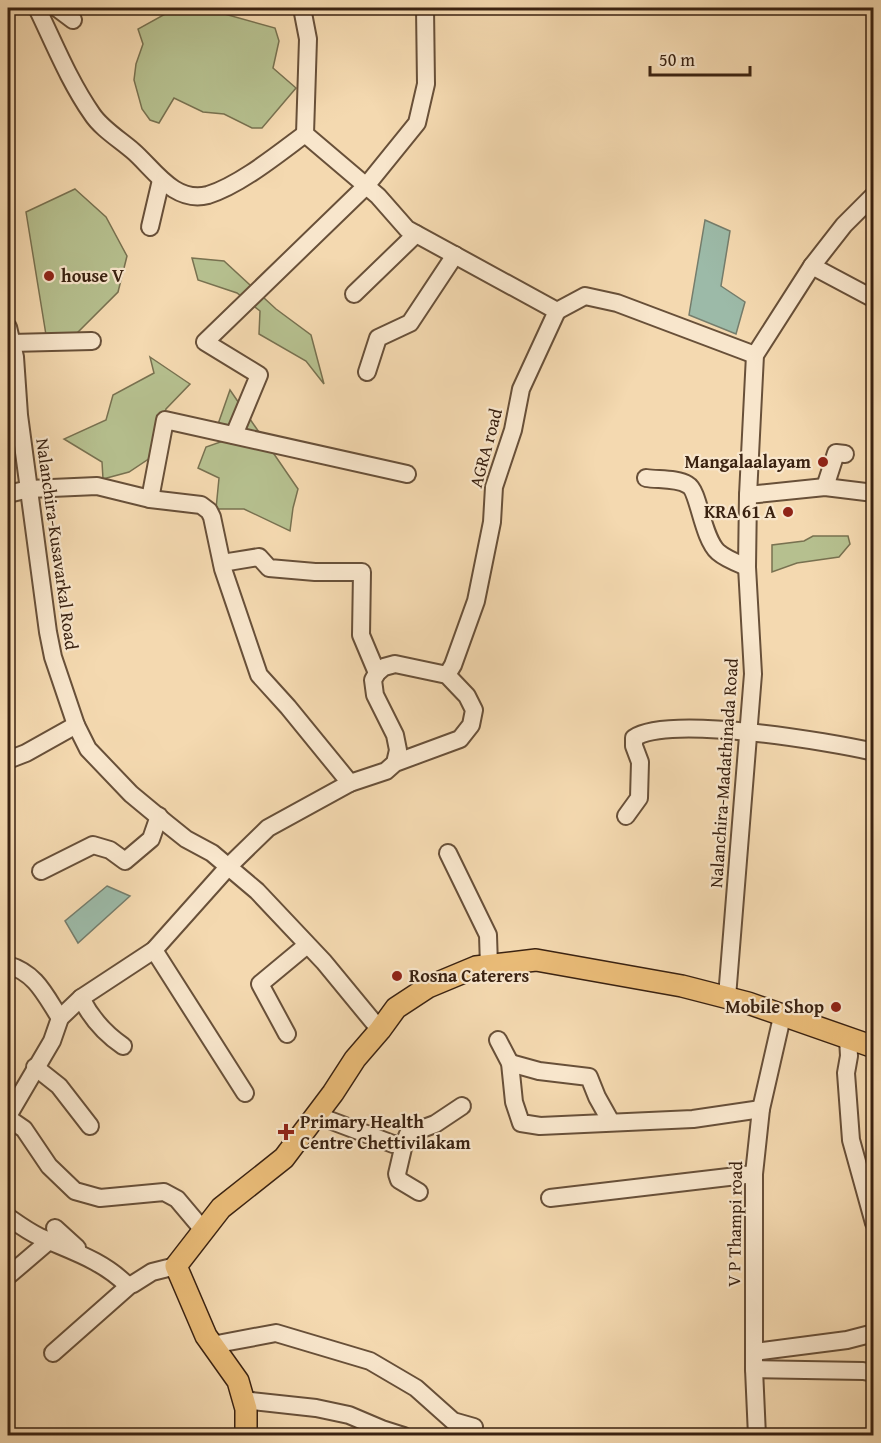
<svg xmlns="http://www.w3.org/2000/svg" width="881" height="1443" font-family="'Gentium Book Plus',serif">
  <rect width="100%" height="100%" fill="#f4d9b0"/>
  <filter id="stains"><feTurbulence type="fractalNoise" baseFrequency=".00333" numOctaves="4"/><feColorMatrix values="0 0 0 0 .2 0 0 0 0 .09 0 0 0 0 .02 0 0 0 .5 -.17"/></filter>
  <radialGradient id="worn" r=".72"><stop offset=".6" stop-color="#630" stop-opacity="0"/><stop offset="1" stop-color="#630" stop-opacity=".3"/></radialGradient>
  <g fill="#b6c08f" stroke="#787150" stroke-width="1.5">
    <path d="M176,8H203L275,28L279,41L273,68L296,88L262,128H252L224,114L203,112L174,98L159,123L150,120L142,109L134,80L136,64L143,44L138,29Z"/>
    <path d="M75,189L106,217L127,256L118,292L73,337L47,341L26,212Z"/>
    <path d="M192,258L224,261L276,309L311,335L324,384L306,361L259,334L260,311L237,293L198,280Z"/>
    <path d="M150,357L190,384L166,409L150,458L129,472L103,479L102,462L64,439L106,420L113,395L154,373Z"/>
    <path d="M230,390L298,489L293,508L290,531L244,509H216L219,478L198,468L206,447L229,439L217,427Z"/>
    <path d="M813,536H848L850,544L839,557L797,563L772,572V545L804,541Z"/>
  </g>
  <g fill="#9cbaa8" stroke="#757d6c" stroke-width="1.5">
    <path d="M705,220L730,231L721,286L745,302L736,334L689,315Z"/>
    <path d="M107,886L130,896L78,943L65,921Z"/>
  </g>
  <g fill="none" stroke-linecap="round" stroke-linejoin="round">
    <g stroke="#685039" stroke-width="20">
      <g id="minor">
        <path d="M37,8C54,43 69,81 92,114C101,128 119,139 133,151C153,168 174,204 208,195C240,185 278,154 305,134"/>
        <path d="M57,8L73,20"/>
        <path d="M302,8L308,39L305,134L378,196L407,229L557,311L585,296L617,303L755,355"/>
        <path d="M150,227L161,180"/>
        <path d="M812,266L874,299"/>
        <path d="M354,294L416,234"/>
        <path d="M8,327L15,357L19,415L48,632L53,657L76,725L88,749L131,794L166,823L186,839L212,853L257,891L324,962L380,1030"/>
        <path d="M11,343L92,341"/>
        <path d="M367,372L378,338L410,323L455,255"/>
        <path d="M234,435L259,375L205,342L366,186L417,123L426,84L425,8"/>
        <path d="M646,478C658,480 677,478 688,485C699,491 702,537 718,552C726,559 737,563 747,567"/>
        <path d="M825,487L836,453L845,454"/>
        <path d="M8,494L29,489L97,486L150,499L201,505L209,511L212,517L223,569L259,675L288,707L350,783"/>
        <path d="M748,495L825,487L874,493"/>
        <path d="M150,499L165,420L407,474"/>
        <path d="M222,563L259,557L269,568L315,572H362L361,635L377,673"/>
        <path d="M447,675L453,665L476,601L492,522L494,487L513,430L521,389L557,311"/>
        <path d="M8,760L26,753L76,725"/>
        <path d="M626,816L639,798L640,762L634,746V738C668,714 830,742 874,752"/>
        <path d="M448,853L488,935L489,966"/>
        <path d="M41,871L93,845L110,850L125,861L151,839L159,816"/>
        <path d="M154,950L245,1093"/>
        <path d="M8,965C36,973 45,995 60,1018"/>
        <path d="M727,997L753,674L747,567L748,495L755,355L812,266L844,225L874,195"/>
        <path d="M81,998C91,1018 104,1033 123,1046"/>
        <path d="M287,1034L260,984L307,945"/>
        <path d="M848,1038L849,1056L846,1073L851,1140L874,1223"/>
        <path d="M498,1040L510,1063L514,1102L521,1123L540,1126L693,1119L761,1109"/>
        <path d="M510,1063L539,1071L589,1077L597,1097L611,1122"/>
        <path d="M35,1067L59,1086L90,1126"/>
        <path d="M316,1115L393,1144H404L408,1134L435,1124L462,1106"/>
        <path d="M8,1116L52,1041L60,1018L81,998L154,950L229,866L268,828L350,783L386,771L395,763L398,750L395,735L375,695L373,680L377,673L384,667L395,664L447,675L467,696L474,710L471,725L460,739L395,763"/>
        <path d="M8,1118L24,1129L49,1166L75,1191L100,1198L164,1192L177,1199L204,1231"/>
        <path d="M404,1144L397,1174L399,1180L419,1192"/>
        <path d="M550,1198L754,1174"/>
        <path d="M8,1217C18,1224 29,1232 40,1237C71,1251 102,1260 127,1285L133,1284L152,1272L176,1266"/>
        <path d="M55,1228L77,1248"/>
        <path d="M8,1276L49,1241"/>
        <path d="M212,1345L276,1333L370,1361L416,1388L453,1421L474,1427"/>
        <path d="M754,1352L847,1340L874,1333"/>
        <path d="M53,1353L130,1285"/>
        <path d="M754,1369L863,1371L874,1373"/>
        <path d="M243,1400L316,1408L349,1415L382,1429L404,1436"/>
        <path d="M757,1436L754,1369V1174L761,1109L782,1017"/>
      </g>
    </g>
    <g stroke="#3a2211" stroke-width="24">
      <path id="major" d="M246,1436V1409L238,1381L206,1336L176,1266L221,1208L284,1158L333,1093L355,1059L380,1030L396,1008L428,987L476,967L536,960L682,986L748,1003L874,1047"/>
    </g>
    <use href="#minor" stroke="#f8e6cc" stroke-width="16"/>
    <use href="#major" stroke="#eabc78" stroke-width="21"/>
  </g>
  <g fill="#8f2418" stroke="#f8e6cc" stroke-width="2">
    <circle cx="49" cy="276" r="6"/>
    <circle cx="823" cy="462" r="6"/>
    <circle cx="788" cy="512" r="6"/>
    <circle cx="397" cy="976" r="6"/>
    <circle cx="836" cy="1007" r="6"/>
    <path d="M283 1123h6v6h6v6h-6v6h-6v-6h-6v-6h6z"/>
  </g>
  <g text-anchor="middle" stroke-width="4.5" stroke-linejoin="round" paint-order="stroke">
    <g font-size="18" font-weight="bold" fill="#3a2211" stroke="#f8e6cc" text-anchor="start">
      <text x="61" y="282">house V</text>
      <text x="811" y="468" text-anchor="end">Mangalaalayam</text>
      <text x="776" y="518" text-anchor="end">KRA 61 A</text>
      <text x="409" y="982">Rosna Caterers</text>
      <text x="824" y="1013" text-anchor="end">Mobile Shop</text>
      <text x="300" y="1128">Primary Health<tspan x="300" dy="21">Centre Chettivilakam</tspan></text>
    </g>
    <g font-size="18" fill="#3a2211" stroke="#f8e6cc">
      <text transform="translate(486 448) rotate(-75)" y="6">AGRA road</text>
      <text transform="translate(57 544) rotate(82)" y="6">Nalanchira-Kusavarkal Road</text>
      <text transform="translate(724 773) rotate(-86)" y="6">Nalanchira-Madathinada Road</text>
      <text transform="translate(735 1224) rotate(-89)" y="6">V P Thampi road</text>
    </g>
  </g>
  <rect width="881" height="1443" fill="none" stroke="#f4d9b0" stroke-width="30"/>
  <rect x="9" y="9" width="863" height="1425" fill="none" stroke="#3a2211" stroke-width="3"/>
  <rect x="15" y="15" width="851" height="1413" fill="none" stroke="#3a2211" stroke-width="1.5"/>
  <path d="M650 66v9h100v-9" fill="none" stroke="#3a2211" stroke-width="3"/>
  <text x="659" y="66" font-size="18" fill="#3a2211" stroke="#f8e6cc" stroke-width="4.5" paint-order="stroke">50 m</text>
  <rect width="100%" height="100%" filter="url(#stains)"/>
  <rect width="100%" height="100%" fill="url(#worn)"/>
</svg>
